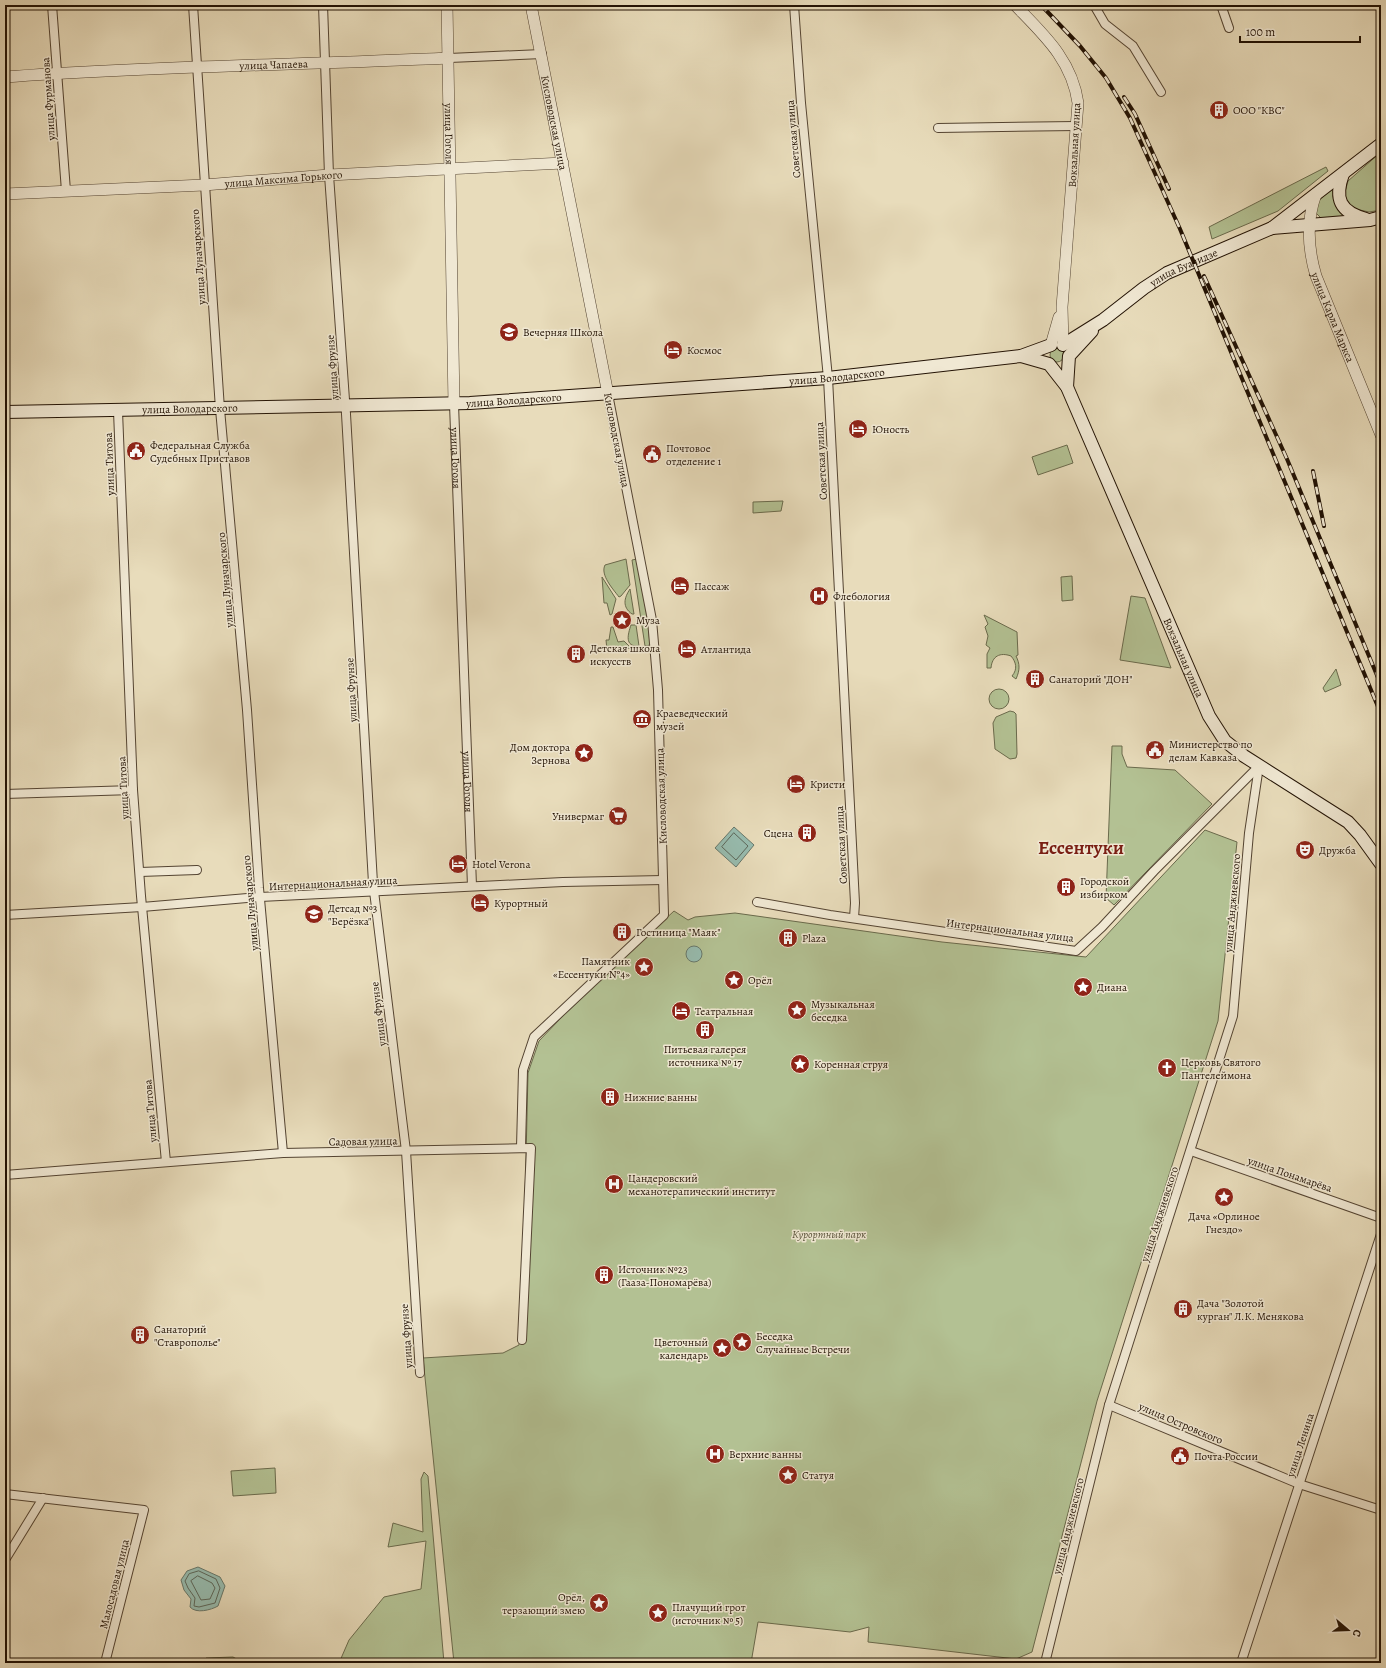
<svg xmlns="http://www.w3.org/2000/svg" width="1386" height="1668" font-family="Alegreya,serif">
  <rect width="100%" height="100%" fill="#e8dcbb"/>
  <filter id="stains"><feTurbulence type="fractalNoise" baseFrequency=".005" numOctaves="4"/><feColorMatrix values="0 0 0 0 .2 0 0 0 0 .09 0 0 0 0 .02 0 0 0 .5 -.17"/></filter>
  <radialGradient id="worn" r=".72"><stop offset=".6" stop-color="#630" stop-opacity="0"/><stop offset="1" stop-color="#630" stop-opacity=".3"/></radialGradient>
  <g fill="#b3c193" stroke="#6a6a4c">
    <path d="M1381,152V210L1369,212L1351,208L1344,196L1348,181Z"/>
    <path d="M1326,167L1328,171L1278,211L1212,239L1209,227Z"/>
    <path d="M1335,187L1346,216L1322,219L1315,212L1316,201Z"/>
    <circle cx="1057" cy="355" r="7"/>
    <path d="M1067,445L1073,463L1038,475L1032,457Z"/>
    <path d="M783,501L781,511L753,513V502Z"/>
    <path d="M626,559L630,585L621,596L619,597C613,589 600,575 605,565Z"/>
    <path d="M637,559L648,621L650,645L645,646L632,560Z"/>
    <path d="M1072,576L1073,600L1062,601L1061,577Z"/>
    <path d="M602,577L616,599L612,614L610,615L607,603H604Z"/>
    <path d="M630,589L634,614H632C622,607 624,598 630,589Z"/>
    <path d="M1131,596L1145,598L1171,668L1120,660Z"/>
    <path d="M984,615L1017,632L1018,655L1016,656C1020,664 1020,670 1016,679L1012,676C1018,669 1016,662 1011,656C1000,652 992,656 991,668H987V654L990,648L986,645L988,636L985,627L988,624Z"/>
    <circle cx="621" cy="620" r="4.5"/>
    <path d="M631,625H636L639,646C624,647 628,634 631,625Z"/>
    <path d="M611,627H613L618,642L624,641L631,648L607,650L606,640H609Z"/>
    <path d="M1336,669L1341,685L1325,692L1323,688Z"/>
    <circle cx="999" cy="699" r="10"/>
    <path d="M1010,711L1014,712L1016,714L1017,754L1016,758L1010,759L995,749L993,723L996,717Z"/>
    <path d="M1112,746H1122V754L1127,767L1175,770L1212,804L1114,905L1106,898Z"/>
    <path d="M1205,830L1237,842L1218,1021L1097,1401L1032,1652L1016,1659L868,1642L869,1627L850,1632L758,1622L751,1663H454L423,1358L503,1353L519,1345L525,1200L528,1073L539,1041L580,998L674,911L688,920L695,917L735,913L942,942L1086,957Z"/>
    <path d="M275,1468L276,1493L233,1496L231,1471Z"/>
    <path d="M424,1472L428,1476L444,1663H339L349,1640L384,1597L421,1589L426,1541L388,1547L393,1523L423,1532L421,1479Z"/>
    <path d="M233,1657L244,1663H203L206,1658Z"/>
    <path d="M183,1659V1663H143L145,1660Z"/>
  </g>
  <g fill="#97bcaf" stroke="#68786b">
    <path d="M734,827L754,845L736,867L715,848Z"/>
    <circle cx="694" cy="954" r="8"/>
    <path d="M198,1567L220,1577L225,1586L218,1606C211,1610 196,1614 190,1607L191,1599L184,1590L181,1580L187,1571Z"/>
  </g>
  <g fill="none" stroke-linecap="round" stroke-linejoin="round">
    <g stroke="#5c675a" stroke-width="1">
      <path d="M734,833L748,846L736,860L722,847Z"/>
      <path d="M199,1571L216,1579L220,1588L215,1603L199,1607L194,1606L195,1598L188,1588L185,1581L189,1574Z"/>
      <path d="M198,1576L212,1583L215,1588L210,1599L201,1600L191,1581Z"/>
    </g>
    <g stroke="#544432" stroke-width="10">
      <g id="minor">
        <path d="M52,5L66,191"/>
        <path d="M193,5L220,409L247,710L259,888L283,1153"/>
        <path d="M323,5L329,175L346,414L373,883L406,1151L420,1373"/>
        <path d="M794,5L801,103L828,378L855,903L854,918"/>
        <path d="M1094,5L1105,24L1133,46L1161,92"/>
        <path d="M1221,5L1229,28"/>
        <path d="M449,58L542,54"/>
        <path d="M938,128L1076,126"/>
        <path id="s1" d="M454,404L472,886"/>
        <path d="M118,411L133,790L141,896L166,1162"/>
        <path d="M5,794L133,790"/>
        <path d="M140,872L197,870"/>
        <path d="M757,902L830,915L1076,951L1102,927L1154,871L1259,766"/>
        <path d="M5,915L142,907L260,897L563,882L663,880"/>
        <path d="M521,1147L523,1070L534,1037L664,915L658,690L652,620L608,394"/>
        <path d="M1191,1151L1381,1218"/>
        <path d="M5,1175L283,1153L531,1148L522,1340"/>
        <path d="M1109,1405L1299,1484L1381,1510"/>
        <path d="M5,1494L144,1510L105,1663"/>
        <path d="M5,1560L43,1498"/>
        <path d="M1045,1663L1109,1405L1233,1016L1249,833L1259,766"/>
        <path d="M1241,1663L1381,1234"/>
      </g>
    </g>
    <g stroke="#544432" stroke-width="12">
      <g id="tertiary">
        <path id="s2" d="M447,5L454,404"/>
        <path id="s3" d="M531,5L608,394"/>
        <path d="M1015,5C1044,35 1072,60 1078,103L1062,307L1063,345"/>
        <path id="s4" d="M5,77C153,66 301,65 449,58"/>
        <path id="s5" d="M5,194L204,185L329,175L563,163"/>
        <path id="s6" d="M1316,194C1306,221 1308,249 1316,276L1381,435"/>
        <path d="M1051,345L1059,317"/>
      </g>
    </g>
    <g stroke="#221204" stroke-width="14">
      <g id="secondary">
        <path d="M1343,174C1334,199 1340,212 1366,219"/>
        <path d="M1272,228L1370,220L1381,217"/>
        <path id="s7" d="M1063,345L1103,320L1144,288L1167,273L1272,228L1381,144"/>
        <path id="s8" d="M1021,356L1049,364L1067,387L1209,716L1225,741L1244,756L1348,822L1360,835L1381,864"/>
        <path d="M1067,387L1069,356L1092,331"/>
        <path id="s9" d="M5,412L470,403L828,378L1021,356L1051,345"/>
      </g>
    </g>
    <use href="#minor" stroke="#f0e8d3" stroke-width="8"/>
    <use href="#tertiary" stroke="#f0e8d3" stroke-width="11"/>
    <use href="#secondary" stroke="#f0e8d3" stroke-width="12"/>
    <g stroke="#221204" stroke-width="4">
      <g id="rail">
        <path d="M1041,5L1080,46L1106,78L1130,118L1180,229L1381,714"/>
        <path d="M1124,97L1135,114L1169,189"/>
        <path d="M1204,276L1287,459L1381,685"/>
        <path d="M1313,471L1324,526"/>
      </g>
    </g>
    <use href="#rail" stroke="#f0e8d3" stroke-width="2.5" stroke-dasharray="8" stroke-linecap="butt"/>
  </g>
  <defs>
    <g id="building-disc" transform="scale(1)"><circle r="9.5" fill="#8f2418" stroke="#f0e8d3"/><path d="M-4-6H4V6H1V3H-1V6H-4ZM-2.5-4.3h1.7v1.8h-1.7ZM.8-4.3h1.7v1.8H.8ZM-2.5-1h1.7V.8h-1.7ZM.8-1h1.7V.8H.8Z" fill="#fff"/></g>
    <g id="school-disc" transform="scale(1)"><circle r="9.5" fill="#8f2418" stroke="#f0e8d3"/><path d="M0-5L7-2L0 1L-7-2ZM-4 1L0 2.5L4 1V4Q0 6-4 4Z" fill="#fff"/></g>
    <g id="hotel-disc" transform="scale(1)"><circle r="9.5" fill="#8f2418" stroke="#f0e8d3"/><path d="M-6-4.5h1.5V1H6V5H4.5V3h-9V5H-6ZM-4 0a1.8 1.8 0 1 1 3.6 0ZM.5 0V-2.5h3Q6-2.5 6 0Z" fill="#fff"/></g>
    <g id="civic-disc" transform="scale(1)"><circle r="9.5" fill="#8f2418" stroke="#f0e8d3"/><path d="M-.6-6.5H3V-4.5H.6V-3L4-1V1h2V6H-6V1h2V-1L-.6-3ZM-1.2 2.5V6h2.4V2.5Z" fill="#fff"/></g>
    <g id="hospital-disc" transform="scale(1)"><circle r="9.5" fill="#8f2418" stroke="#f0e8d3"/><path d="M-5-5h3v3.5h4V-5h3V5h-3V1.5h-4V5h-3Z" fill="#fff"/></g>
    <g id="sight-disc" transform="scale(1)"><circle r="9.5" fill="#8f2418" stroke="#f0e8d3"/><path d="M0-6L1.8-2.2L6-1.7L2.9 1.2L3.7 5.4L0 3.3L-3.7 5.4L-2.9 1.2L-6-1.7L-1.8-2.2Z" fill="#fff"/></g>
    <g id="museum-disc" transform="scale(1)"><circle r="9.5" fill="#8f2418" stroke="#f0e8d3"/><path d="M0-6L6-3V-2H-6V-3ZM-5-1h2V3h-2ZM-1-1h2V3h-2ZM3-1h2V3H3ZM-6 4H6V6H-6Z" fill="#fff"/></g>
    <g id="supermarket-disc" transform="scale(1)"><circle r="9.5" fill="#8f2418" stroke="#f0e8d3"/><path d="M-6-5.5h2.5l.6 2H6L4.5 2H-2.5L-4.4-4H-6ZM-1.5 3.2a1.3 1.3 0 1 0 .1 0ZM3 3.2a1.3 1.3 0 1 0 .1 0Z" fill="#fff"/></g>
    <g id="theatre-disc" transform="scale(1)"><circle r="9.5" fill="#8f2418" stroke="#f0e8d3"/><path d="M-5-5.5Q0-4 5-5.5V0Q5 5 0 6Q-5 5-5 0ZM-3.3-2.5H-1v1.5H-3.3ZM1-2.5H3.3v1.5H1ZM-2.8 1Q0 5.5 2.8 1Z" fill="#fff"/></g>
    <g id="church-disc" transform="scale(1)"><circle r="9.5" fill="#8f2418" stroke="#f0e8d3"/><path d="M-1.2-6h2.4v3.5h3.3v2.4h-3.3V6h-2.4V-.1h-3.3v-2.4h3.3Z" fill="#fff"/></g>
  </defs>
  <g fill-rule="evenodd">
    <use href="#building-disc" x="1219" y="110"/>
    <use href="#school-disc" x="509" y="332"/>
    <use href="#hotel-disc" x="673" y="350"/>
    <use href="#hotel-disc" x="858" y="429"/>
    <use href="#civic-disc" x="136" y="451"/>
    <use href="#civic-disc" x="652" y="454"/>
    <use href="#hotel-disc" x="680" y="586"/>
    <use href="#hospital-disc" x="819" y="596"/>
    <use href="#sight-disc" x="622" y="620"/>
    <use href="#hotel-disc" x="687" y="649"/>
    <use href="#building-disc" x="576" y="654"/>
    <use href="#building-disc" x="1035" y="679"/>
    <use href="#museum-disc" x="642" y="719"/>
    <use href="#civic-disc" x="1155" y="750"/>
    <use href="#sight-disc" x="584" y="753"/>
    <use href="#hotel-disc" x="796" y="784"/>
    <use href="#supermarket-disc" x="618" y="816"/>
    <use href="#building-disc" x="807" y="833"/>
    <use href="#theatre-disc" x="1305" y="850"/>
    <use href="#hotel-disc" x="458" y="864"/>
    <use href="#building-disc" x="1066" y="887"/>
    <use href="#hotel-disc" x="480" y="903"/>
    <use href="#school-disc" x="314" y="914"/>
    <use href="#building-disc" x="622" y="932"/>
    <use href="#building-disc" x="788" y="938"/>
    <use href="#sight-disc" x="644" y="967"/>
    <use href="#sight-disc" x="734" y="980"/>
    <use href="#sight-disc" x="1083" y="987"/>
    <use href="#sight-disc" x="797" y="1010"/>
    <use href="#hotel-disc" x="681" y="1011"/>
    <use href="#building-disc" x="705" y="1030"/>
    <use href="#sight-disc" x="800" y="1064"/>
    <use href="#church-disc" x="1167" y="1068"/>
    <use href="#building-disc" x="610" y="1097"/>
    <use href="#hospital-disc" x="614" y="1184"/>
    <use href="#sight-disc" x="1224" y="1197"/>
    <use href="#building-disc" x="604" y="1275"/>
    <use href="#building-disc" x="1183" y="1309"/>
    <use href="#building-disc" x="140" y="1335"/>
    <use href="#sight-disc" x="742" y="1342"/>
    <use href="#sight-disc" x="722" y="1348"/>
    <use href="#hospital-disc" x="715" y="1454"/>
    <use href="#civic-disc" x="1180" y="1456"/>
    <use href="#sight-disc" x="788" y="1475"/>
    <use href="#sight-disc" x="599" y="1603"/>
    <use href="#sight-disc" x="658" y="1613"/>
  </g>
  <g text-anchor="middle" stroke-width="3" stroke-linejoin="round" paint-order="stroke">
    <g font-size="11" fill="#221204" stroke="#f0e8d3">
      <text dy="4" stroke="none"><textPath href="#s4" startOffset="269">улица Чапаева</textPath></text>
      <text transform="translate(48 99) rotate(-94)" y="4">улица Фурманова</text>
      <text dy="4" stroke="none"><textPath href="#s3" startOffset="120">Кисловодская улица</textPath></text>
      <text dy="4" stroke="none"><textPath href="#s2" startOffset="129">улица Гоголя</textPath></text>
      <text transform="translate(793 139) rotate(-95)" y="4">Советская улица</text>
      <text transform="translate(1074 145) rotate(-87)" y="4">Вокзальная улица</text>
      <text dy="4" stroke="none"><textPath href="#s5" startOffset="279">улица Максима Горького</textPath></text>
      <text transform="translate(198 257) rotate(-94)" y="4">улица Луначарского</text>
      <text dy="4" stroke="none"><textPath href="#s7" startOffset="144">улица Буачидзе</textPath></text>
      <text dy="4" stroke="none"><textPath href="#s6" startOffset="128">улица Карла Маркса</textPath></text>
      <text transform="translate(332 367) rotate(-94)" y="4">улица Фрунзе</text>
      <text dy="4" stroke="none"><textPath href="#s9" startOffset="833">улица Володарского</textPath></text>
      <text dy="4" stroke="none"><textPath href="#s9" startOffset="509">улица Володарского</textPath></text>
      <text dy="4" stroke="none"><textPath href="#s9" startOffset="185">улица Володарского</textPath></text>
      <text transform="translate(617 440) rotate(79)" y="4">Кисловодская улица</text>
      <text dy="4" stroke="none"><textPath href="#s1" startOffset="54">улица Гоголя</textPath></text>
      <text transform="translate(821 461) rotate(-93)" y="4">Советская улица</text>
      <text transform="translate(109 464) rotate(-92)" y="4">улица Титова</text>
      <text transform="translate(225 580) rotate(-95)" y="4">улица Луначарского</text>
      <text dy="4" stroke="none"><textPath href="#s8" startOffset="353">Вокзальная улица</textPath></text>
      <text transform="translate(351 690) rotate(-93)" y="4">улица Фрунзе</text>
      <text dy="4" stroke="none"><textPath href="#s1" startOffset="378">улица Гоголя</textPath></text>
      <text transform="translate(123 788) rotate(-93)" y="4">улица Титова</text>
      <text transform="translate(661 796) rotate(-92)" y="4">Кисловодская улица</text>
      <text transform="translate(841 845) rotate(-93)" y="4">Советская улица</text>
      <text transform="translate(333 883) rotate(-3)" y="4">Интернациональная улица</text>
      <text transform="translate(250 903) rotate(-95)" y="4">улица Луначарского</text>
      <text transform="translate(1232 903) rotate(-85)" y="4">улица Анджиевского</text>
      <text transform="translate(1010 930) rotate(7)" y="4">Интернациональная улица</text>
      <text transform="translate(378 1014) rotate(-97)" y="4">улица Фрунзе</text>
      <text transform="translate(150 1111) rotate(-95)" y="4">улица Титова</text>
      <text transform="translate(363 1141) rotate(-1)" y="4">Садовая улица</text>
      <text transform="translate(1290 1174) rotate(19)" y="4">улица Понамарёва</text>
      <text transform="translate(1159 1214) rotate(-72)" y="4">улица Анджиевского</text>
      <text transform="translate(406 1336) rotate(-94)" y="4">улица Фрунзе</text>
      <text transform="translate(1181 1423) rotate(23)" y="4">улица Островского</text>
      <text transform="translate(1300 1445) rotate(-72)" y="4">улица Ленина</text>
      <text transform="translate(1068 1526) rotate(-76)" y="4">улица Анджиевского</text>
      <text transform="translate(114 1584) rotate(-76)" y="4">Малосадовая улица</text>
    </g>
    <g font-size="11" fill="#221204" stroke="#f0e8d3" text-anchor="start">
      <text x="1233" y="114">ООО "КВС"</text>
      <text x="523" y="336">Вечерняя Школа</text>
      <text x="687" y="354">Космос</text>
      <text x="872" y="433">Юность</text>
      <text x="150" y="449">Федеральная Служба<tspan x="150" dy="13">Судебных Приставов</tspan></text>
      <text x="666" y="452">Почтовое<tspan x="666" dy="13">отделение 1</tspan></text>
      <text x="694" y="590">Пассаж</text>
      <text x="833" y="600">Флебология</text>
      <text x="636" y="624">Муза</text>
      <text x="590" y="652">Детская школа<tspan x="590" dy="13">искусств</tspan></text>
      <text x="701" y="653">Атлантида</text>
      <text x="1049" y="683">Санаторий "ДОН"</text>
      <text x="656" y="717">Краеведческий<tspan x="656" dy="13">музей</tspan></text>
      <text x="1169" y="748">Министерство по<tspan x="1169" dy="13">делам Кавказа</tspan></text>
      <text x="570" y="751" text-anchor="end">Дом доктора<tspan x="570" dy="13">Зернова</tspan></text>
      <text x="810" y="788">Кристи</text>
      <text x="604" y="820" text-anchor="end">Универмаг</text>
      <text x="793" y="837" text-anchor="end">Сцена</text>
      <text x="1319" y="854">Дружба</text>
      <text x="472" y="868">Hotel Verona</text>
      <text x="1080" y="885">Городской<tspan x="1080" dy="13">избирком</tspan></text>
      <text x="494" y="907">Курортный</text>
      <text x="328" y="912">Детсад №3<tspan x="328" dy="13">"Берёзка"</tspan></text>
      <text x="636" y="936">Гостиница "Маяк"</text>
      <text x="802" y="942">Plaza</text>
      <text x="630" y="965" text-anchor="end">Памятник<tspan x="630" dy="13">«Ессентуки Nº4»</tspan></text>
      <text x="748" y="984">Орёл</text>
      <text x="1097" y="991">Диана</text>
      <text x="811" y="1008">Музыкальная<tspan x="811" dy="13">беседка</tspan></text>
      <text x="695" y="1015">Театральная</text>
      <text x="705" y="1053" text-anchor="middle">Питьевая галерея<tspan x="705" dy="13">источника № 17</tspan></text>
      <text x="1181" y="1066">Церковь Святого<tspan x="1181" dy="13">Пантелеймона</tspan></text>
      <text x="814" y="1068">Коренная струя</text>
      <text x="624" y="1101">Нижние ванны</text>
      <text x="628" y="1182">Цандеровский<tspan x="628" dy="13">механотерапический институт</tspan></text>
      <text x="1224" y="1220" text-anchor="middle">Дача «Орлиное<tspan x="1224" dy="13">Гнездо»</tspan></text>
      <text x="618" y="1273">Источник №23<tspan x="618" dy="13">(Гааза-Пономарёва)</tspan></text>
      <text x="1197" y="1307">Дача "Золотой<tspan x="1197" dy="13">курган" Л.К. Менякова</tspan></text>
      <text x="154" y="1333">Санаторий<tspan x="154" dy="13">"Ставрополье"</tspan></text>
      <text x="756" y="1340">Беседка<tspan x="756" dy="13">Случайные Встречи</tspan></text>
      <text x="708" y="1346" text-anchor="end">Цветочный<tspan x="708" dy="13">календарь</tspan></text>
      <text x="729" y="1458">Верхние ванны</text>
      <text x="1194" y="1460">Почта России</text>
      <text x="802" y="1479">Статуя</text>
      <text x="585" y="1601" text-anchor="end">Орёл,<tspan x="585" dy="13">терзающий змею</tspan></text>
      <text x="672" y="1611">Плачущий грот<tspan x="672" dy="13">(источник № 5)</tspan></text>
    </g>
    <g font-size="11" font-style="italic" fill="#554f36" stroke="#f0e8d3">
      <text x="829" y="1238">Курортный парк</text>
    </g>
    <g font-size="19" font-weight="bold" fill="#7a1f14" stroke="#f0e8d3">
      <text x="1081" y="854">Ессентуки</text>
    </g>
  </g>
  <rect width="1386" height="1668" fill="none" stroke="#e8dcbb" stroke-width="20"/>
  <rect x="6" y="6" width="1374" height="1656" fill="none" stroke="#221204" stroke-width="2"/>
  <rect x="10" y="10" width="1366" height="1648" fill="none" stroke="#221204"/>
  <g transform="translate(1348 1630) rotate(109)" stroke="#f0e8d3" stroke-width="3" paint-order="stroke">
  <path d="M0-3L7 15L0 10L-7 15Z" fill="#221204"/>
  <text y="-6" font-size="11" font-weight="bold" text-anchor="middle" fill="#221204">С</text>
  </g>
  <path d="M1240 36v6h120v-6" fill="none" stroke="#221204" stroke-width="2"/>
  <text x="1246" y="36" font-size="12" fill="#221204" stroke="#f0e8d3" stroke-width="3" paint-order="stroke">100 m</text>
  <rect width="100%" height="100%" filter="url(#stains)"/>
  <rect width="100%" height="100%" fill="url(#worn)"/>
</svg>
